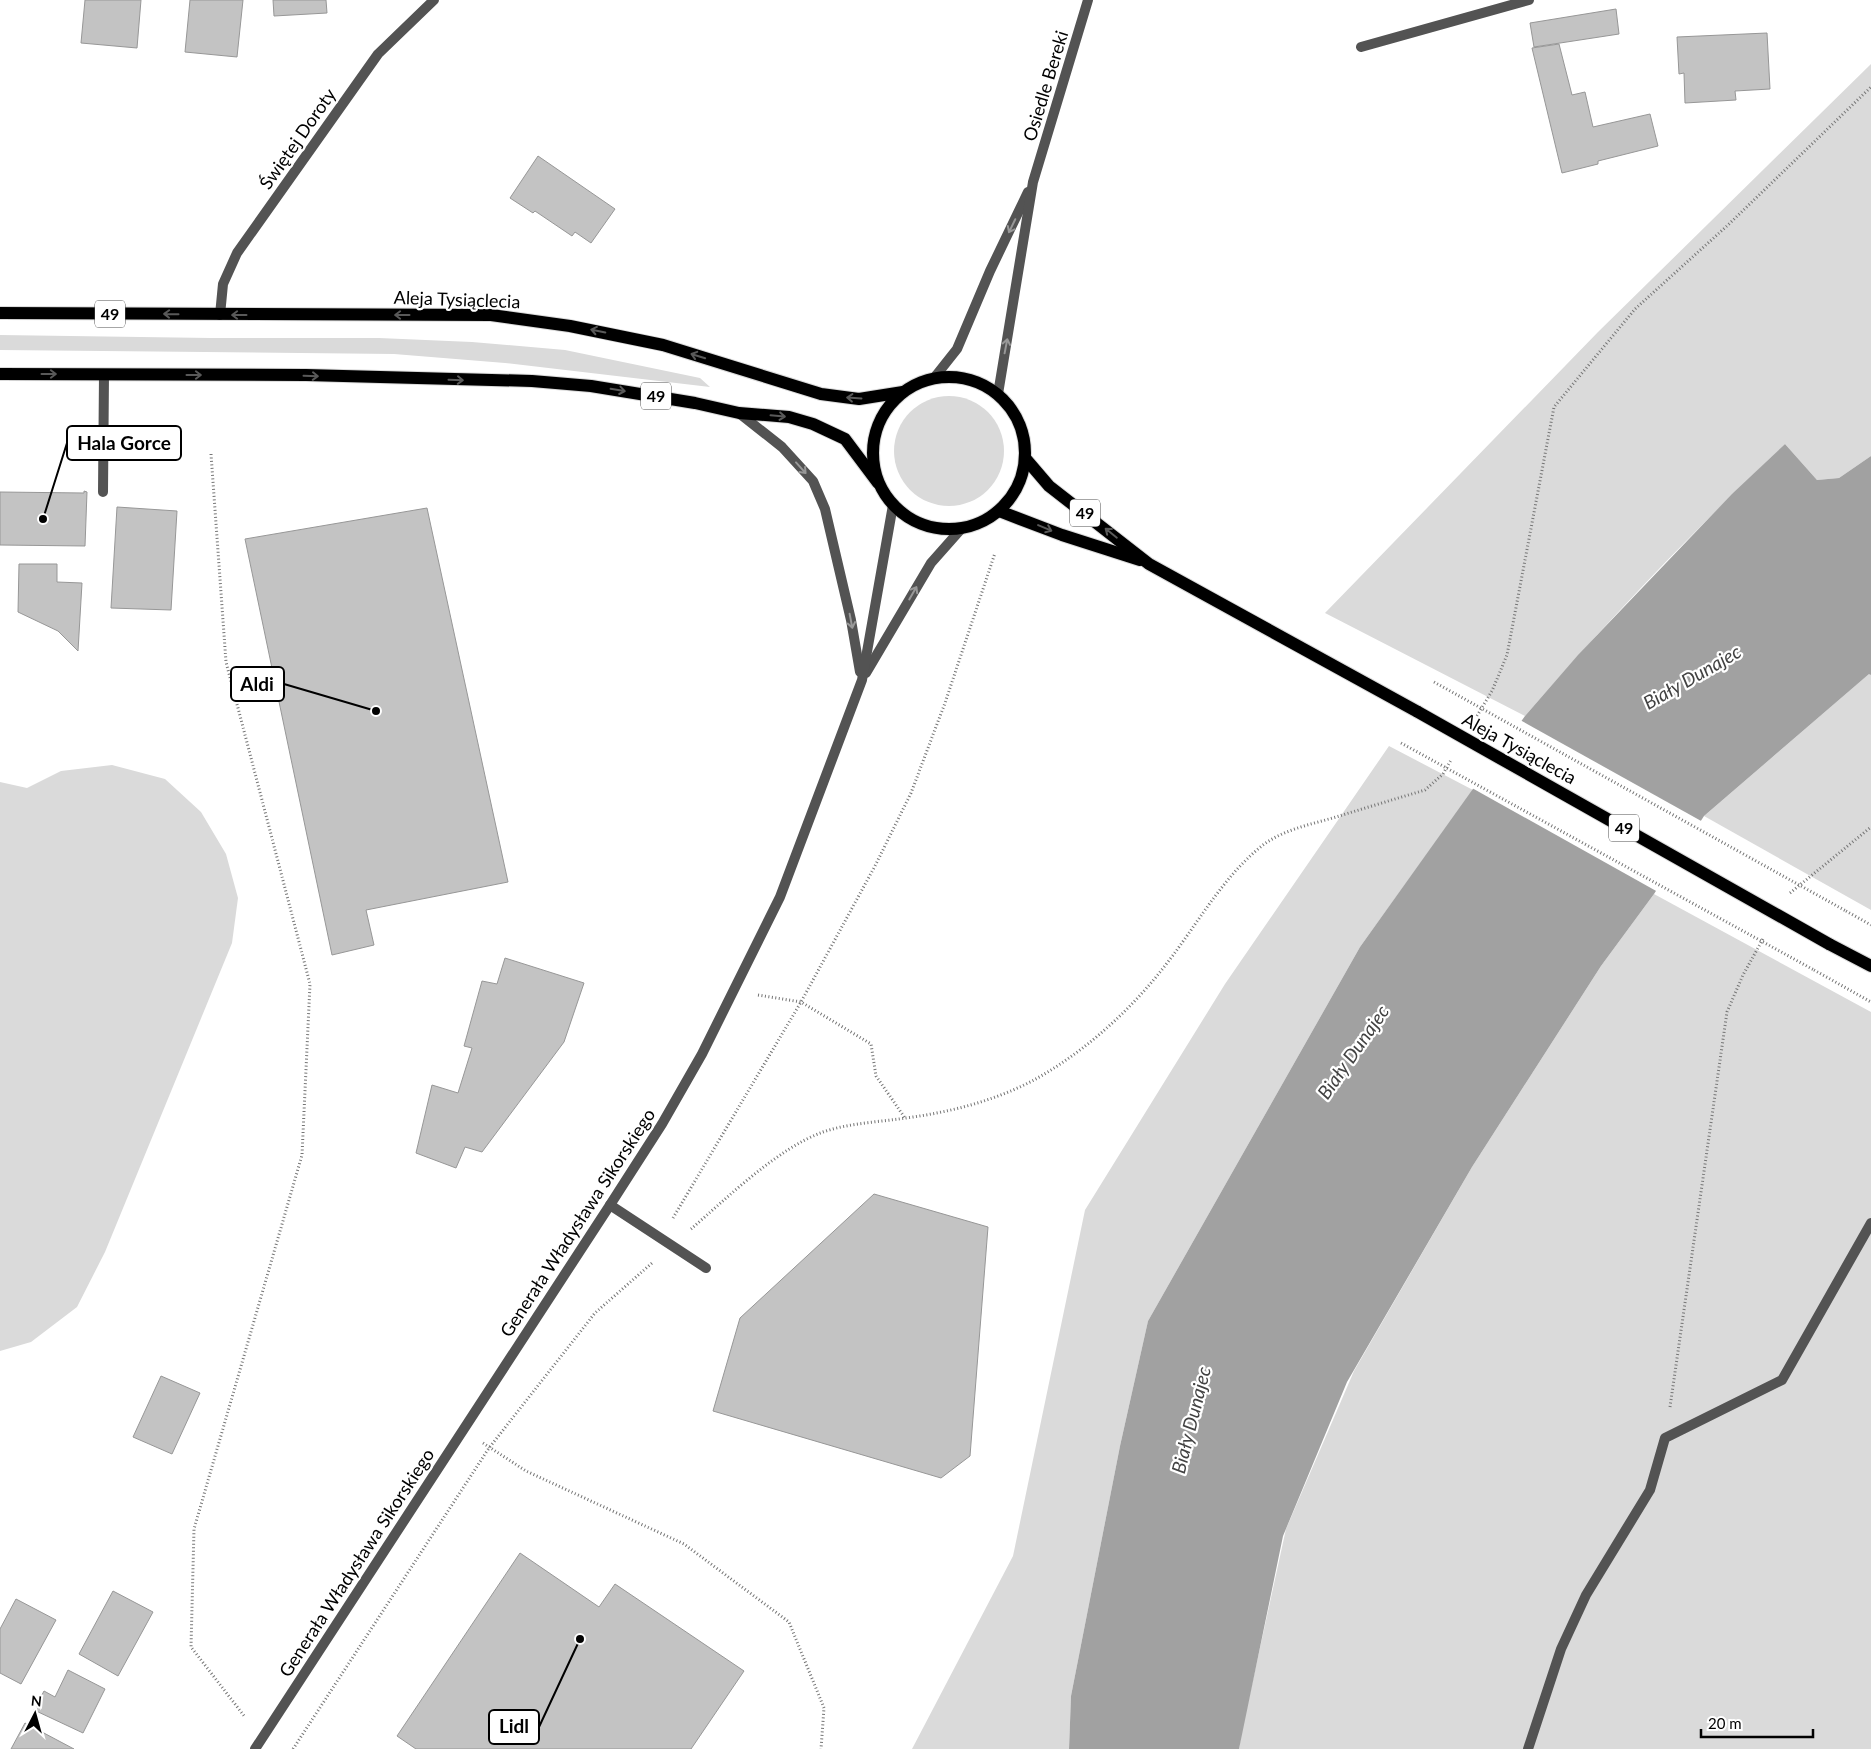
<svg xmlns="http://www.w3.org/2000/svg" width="1871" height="1749" font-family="Lato,sans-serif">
  <rect width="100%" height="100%" fill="#fff"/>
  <g fill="#dadada">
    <path d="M1871,64V456L1839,478L1817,480L1785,444C1694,530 1607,621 1525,716L1325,613L1598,332Z"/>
    <path d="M0,335L211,338H379L472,342L565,350L700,378L710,387L505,363L394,354L0,350Z"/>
    <circle cx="949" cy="451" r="55"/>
    <path d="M1870,673L1871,675V910L1704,816Z"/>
    <path d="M1389,746L1473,790L1360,947L1148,1321L1120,1446L1071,1696L1069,1749H912L1013,1556L1085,1210L1225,984Z"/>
    <path d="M112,765L165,779L201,812L226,854L238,898L232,943L105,1252L77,1307L31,1342L0,1351V782L27,788L61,771Z"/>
    <path d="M1654,894L1871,1012V1749H1239L1242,1730L1286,1529L1354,1371L1472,1167L1601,966Z"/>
  </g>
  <path fill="#a1a1a1" d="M1785,444L1817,480L1839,478L1871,456V675L1869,674L1704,816L1654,894L1601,966L1472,1167L1347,1382L1283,1536L1239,1749H1069L1071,1696L1120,1446L1148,1321L1360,947L1525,716L1578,655L1732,494Z"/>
  <path fill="#fff" d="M1520,720L1703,822L1658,892L1472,788Z"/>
  <g fill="#c3c3c3" stroke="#979797">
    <path d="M85,0H141L137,48L81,43Z"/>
    <path d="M190,0H243L237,57L185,52Z"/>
    <path d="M273,0H326L327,13L274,16Z"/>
    <path d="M1616,9L1619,34L1534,47L1530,23Z"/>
    <path d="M1767,33L1770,89L1735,91L1736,100L1685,103L1684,73L1679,74L1677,37Z"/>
    <path d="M1559,44L1572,95L1585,92L1593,127L1650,114L1658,146L1598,161V164L1562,173L1532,48Z"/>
    <path d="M538,156L615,209L591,243L575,232L572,236L535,211L533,213L510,198Z"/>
    <path d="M84,491L87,492L85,546L0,545V492L84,493Z"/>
    <path d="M117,507L177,511L171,610L111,608Z"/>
    <path d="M427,508L508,882L366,910L374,945L332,955L245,539Z"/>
    <path d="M19,564H57V582L82,583L78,651L58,631L18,612Z"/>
    <path d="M505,958L584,983L564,1042L482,1152L465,1147L456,1168L416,1153L432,1085L458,1093L472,1048L464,1046L482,981L497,984Z"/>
    <path d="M874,1194L988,1227L970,1456L941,1478L713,1411L740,1318Z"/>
    <path d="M161,1376L200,1393L172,1454L133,1437Z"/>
    <path d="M520,1553L599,1607L615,1584L744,1671L691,1749H416L397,1736Z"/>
    <path d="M113,1591L153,1612L118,1676L79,1654Z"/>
    <path d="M16,1599L56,1620L21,1684L0,1673V1629Z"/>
    <path d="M68,1670L105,1689L83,1733L34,1710L44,1691L55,1697Z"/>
    <path d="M25,1723L74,1749H11Z"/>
  </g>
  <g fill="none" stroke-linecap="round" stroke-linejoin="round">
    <g stroke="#dbdbdb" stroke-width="14">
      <g id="primary">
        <path d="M0,313L491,315L570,326L663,345L821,394L859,399L903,392"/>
        <path d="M0,374L306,375L532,381L591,386L695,403L739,413L789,417L813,424L845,439L878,483"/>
        <circle cx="949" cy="453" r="76"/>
        <path d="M1025,458L1049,486L1149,564L1418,712"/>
        <path d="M999,511L1062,535L1140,560"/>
        <path d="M1829,944L1871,966"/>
      </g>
    </g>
    <g stroke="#757575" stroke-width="3" stroke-dasharray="1 2.5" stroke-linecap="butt">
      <path d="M211,454L226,662L310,984L302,1155L194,1529L191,1647L245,1717"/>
      <path d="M1477,716L1492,691L1507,655L1554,407L1635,309L1728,225L1871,87"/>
      <path d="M1790,893L1871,827"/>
      <path d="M1846,911L1871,925"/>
      <path d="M1814,970L1871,1002"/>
      <path d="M758,995L801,1002L871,1044L876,1076L905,1118"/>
      <path d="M673,1218L801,1002L875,866L911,793L945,703L995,553"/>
      <path d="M691,1229C727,1198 778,1148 823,1132C849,1123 879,1122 906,1118C951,1112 994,1101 1034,1080C1083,1053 1129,1012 1164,967C1195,928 1220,881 1258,849C1280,830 1309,825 1336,817C1365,808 1395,799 1425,790L1443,774L1451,760"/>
      <path d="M1670,1407L1727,1012L1743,975L1764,937"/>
      <path d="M483,1443L526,1471L684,1544L789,1622L824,1708L821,1749"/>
      <path d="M293,1749L489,1448L595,1313L652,1263"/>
    </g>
    <g stroke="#535353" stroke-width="10">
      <path d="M103,492L104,374"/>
      <path d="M610,1205L706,1268"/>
      <path d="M1528,1749L1561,1649L1586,1595L1650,1490L1665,1438L1782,1380L1871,1223"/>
    </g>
    <g stroke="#535353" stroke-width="10">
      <path d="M1361,47L1529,0"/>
      <path d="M220,315L223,284L237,253L378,54L434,0"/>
    </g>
    <g stroke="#535353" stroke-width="10">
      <path d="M934,378L957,349L990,271L1028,192"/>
      <path d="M998,394L1033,182L1088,0"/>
      <path d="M739,413L782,447L813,481L825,509L851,620L860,672"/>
      <path d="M866,673L931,563L962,528"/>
      <path d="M255,1749L610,1205L662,1124L702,1054L780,897L862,680L893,505"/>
    </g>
    <use href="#primary" stroke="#000" stroke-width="12"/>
    <g stroke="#dbdbdb" stroke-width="14" stroke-linecap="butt">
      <path id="primary-bridge" d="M1418,712L1829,944"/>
    </g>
    <g stroke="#757575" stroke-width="3" stroke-dasharray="1 2.5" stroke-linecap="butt">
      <path d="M1434,682L1846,911"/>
      <path d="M1401,743L1814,970"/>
    </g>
    <use href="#primary-bridge" stroke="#000" stroke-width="12"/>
  </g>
  <defs><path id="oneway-shaft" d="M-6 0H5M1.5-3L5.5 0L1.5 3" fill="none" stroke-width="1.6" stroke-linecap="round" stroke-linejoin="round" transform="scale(1.25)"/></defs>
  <g stroke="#989898">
    <use href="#oneway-shaft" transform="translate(1012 226) rotate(116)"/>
    <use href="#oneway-shaft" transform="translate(1006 346) rotate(-79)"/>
    <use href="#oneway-shaft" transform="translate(801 468) rotate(48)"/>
    <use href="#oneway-shaft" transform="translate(913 593) rotate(-60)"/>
    <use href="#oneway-shaft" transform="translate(851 621) rotate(79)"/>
  </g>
  <g stroke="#595959">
    <use href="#oneway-shaft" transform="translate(171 314) rotate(-179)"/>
    <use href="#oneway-shaft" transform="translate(239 315) rotate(-180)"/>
    <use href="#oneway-shaft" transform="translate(402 315) rotate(-180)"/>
    <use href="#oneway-shaft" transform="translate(598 331) rotate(-168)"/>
    <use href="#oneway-shaft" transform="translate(698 356) rotate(-163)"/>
    <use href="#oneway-shaft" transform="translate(49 374)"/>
    <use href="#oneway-shaft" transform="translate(194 375)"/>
    <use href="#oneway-shaft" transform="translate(311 376) rotate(2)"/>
    <use href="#oneway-shaft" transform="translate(456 380) rotate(2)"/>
    <use href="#oneway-shaft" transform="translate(618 390) rotate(9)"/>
    <use href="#oneway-shaft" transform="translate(854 398) rotate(-176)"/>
    <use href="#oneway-shaft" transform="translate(778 416) rotate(5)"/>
    <use href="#oneway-shaft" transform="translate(1045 528) rotate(23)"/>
    <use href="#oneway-shaft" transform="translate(1111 533) rotate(-141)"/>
  </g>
  <g text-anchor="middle" stroke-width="4.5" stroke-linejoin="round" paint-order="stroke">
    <g fill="#fff" stroke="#4c4c4c" stroke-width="1">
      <rect x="95" y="300.5" width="30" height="27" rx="4"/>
      <rect x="641" y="382.5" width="30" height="27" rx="4"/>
      <rect x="1070" y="499.5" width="30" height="27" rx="4"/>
      <rect x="1609" y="814.5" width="30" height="27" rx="4"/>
    </g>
    <g font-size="16" font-weight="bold" fill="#000">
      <text x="110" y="320">49</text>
      <text x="656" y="402">49</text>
      <text x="1085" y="519">49</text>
      <text x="1624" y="834">49</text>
    </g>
    <g font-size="18" fill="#000" stroke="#fff">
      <text transform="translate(1046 86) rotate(-73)" y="6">Osiedle Bereki</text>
      <text transform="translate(298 139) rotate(-55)" y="6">Świętej Doroty</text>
      <text transform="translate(457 300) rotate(2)" y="6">Aleja Tysiąclecia</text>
      <text transform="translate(1519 749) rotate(29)" y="6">Aleja Tysiąclecia</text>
      <text transform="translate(578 1223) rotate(-57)" y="6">Generała Władysława Sikorskiego</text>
      <text transform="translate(357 1563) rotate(-57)" y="6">Generała Władysława Sikorskiego</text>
    </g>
    <g font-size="19" font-style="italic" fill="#424242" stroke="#fff">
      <text transform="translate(1692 677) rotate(-30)" y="7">Biały Dunajec</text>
      <text transform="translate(1353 1052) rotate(-55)" y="7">Biały Dunajec</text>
      <text transform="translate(1191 1420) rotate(-76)" y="7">Biały Dunajec</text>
    </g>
  </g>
  <path fill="none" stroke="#000" stroke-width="2" d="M43 519L67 443M376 711L284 684M580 1639L539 1727"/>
  <g fill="#000" stroke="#fff" stroke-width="2">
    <circle cx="43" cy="519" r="5"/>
    <circle cx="376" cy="711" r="5"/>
    <circle cx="580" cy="1639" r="5"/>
  </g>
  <g fill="#fff" stroke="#000" stroke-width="2">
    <rect x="67" y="426" width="114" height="34" rx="5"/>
    <rect x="231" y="667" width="53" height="34" rx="5"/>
    <rect x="489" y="1710" width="50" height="34" rx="5"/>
  </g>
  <g font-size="19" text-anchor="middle" font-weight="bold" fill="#000">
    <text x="124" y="450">Hala Gorce</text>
    <text x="257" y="691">Aldi</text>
    <text x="514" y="1733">Lidl</text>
  </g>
  <g transform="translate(35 1714) rotate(6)" stroke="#ffffff" stroke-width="4" paint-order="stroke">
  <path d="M0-4L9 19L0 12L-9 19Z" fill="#000000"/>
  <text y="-8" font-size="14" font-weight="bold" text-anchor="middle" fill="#000000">N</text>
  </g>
  <path d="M1701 1729v8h112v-8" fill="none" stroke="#000000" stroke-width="2.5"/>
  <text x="1708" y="1729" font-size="15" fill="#000000" stroke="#ffffff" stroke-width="4" paint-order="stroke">20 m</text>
</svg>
